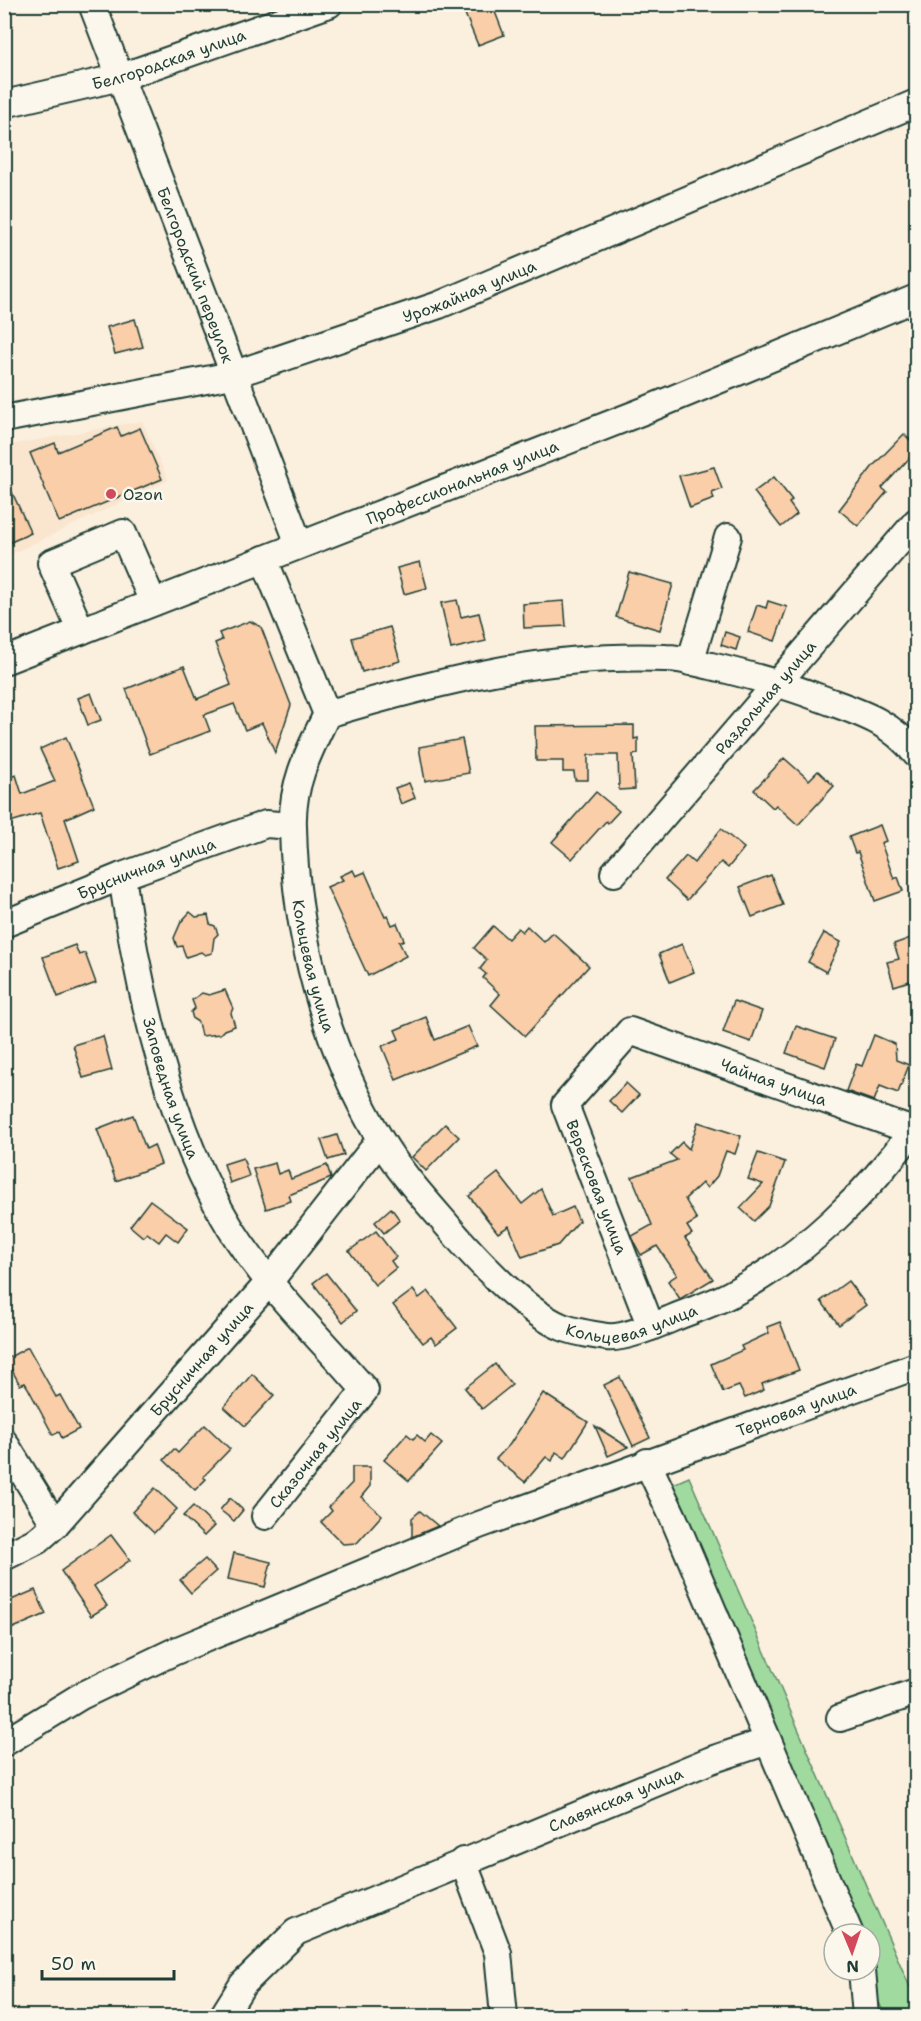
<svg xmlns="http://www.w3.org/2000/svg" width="921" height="2021" font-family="'Shantell Sans',sans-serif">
  <rect width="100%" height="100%" fill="#fbefde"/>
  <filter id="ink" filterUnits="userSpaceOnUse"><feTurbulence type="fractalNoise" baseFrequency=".0167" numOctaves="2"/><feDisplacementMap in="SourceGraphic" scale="12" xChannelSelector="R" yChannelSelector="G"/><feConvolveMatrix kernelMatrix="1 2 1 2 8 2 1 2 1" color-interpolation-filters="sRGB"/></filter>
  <g filter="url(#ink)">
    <path fill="#fae5ce" d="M142,421L168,480L5,557V446Z"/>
    <path fill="#a1da9e" stroke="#608c69" stroke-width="1.5" d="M689,1477L916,2001V2016H885L865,1970H870V1934H849L664,1488Z"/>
    <g fill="#f9cea8" stroke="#1f3d34" stroke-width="1.5">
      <path d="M473,4H492L504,35L478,45L463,9Z"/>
      <path d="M135,319L143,347L115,354L107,327Z"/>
      <path d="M117,427L121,436L140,428L162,479L59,522L30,453L55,443L58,452Z"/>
      <path d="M904,434L916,446V451L882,488L887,492L858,526L839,510L873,466Z"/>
      <path d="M714,467L722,489L712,493L714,499L690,508L679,476Z"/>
      <path d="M4,475L31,533L4,545Z"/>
      <path d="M774,477L792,500L789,503L797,514L781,527L754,492Z"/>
      <path d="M420,562L427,588L404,594L397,568Z"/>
      <path d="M629,572L673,584L660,630L616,617Z"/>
      <path d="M457,600L461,617L479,613L486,641L451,649L441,603Z"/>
      <path d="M564,601L566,626L524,628L523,604Z"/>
      <path d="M768,601L787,607L775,641L748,632L757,605L766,608Z"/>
      <path d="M250,621L261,627L291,705L275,753L262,723L245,730L234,704L204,715L210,731L150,754L126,689L184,666L197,699L231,685L215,643L222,640L219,633Z"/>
      <path d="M390,627L400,661L362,672L352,638Z"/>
      <path d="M725,632L740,637L736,650L721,645Z"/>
      <path d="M91,693L101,720L88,725L78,698Z"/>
      <path d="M634,725V739L638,738V754L633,755L635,789L619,790L618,755H588V780H575L574,772H563V761H536L535,726Z"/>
      <path d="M66,737L94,806L65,819L79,861L58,868L40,813L4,824V779L16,775L22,794L55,781L40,749Z"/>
      <path d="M462,739L469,773L425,781L419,747Z"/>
      <path d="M784,758L809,780L818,771L834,786L798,825L776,805L773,808L754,790Z"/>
      <path d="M409,783L415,798L401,804L395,788Z"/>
      <path d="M596,792L619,811L608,823L606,821L572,859L552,842Z"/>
      <path d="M880,825L886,841L881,843L894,879L898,877L903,891L875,901L858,852L855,853L849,837Z"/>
      <path d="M721,829L744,848L728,868L721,862L687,900L665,880L686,856L694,863Z"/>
      <path d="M353,870L356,876L365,872L385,917L388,916L392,925L397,923L404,940L399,942L406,956L368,976L327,887L343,880L340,876Z"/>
      <path d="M771,875L783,905L752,917L740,887Z"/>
      <path d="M190,912L196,917L208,915L210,924L215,926L218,934L214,938L212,953L205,955L201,952L186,957L182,946L177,947L174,938L181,922Z"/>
      <path d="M493,926L508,939L518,928L522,932L527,926L544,942L553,933L589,966L525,1036L491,1005L500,994L483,978L486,974L480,969L487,960L474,948Z"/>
      <path d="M824,933L841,942L826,972L808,962Z"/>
      <path d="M916,936V979L894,986L887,962L899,959L894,944Z"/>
      <path d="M682,944L694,972L670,982L659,954Z"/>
      <path d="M75,945L79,955L85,953L96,983L58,997L43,957Z"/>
      <path d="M225,990L233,1008L231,1013L235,1026L224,1030L220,1034L201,1036L198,1022L193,1019L191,1012L195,1008L192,1000L202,993L209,995Z"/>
      <path d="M734,1001L762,1011L751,1042L723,1032Z"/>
      <path d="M426,1017L435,1040L468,1026L477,1046L396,1080L382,1046L399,1039L395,1030Z"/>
      <path d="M796,1026L835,1039L825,1067L786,1053Z"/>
      <path d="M874,1035L895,1044L896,1060L909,1065L898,1093L880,1086L874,1101L846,1091L856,1064L862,1066Z"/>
      <path d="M103,1036L112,1070L83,1078L73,1045Z"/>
      <path d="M626,1083L639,1095L622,1113L609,1101Z"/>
      <path d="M133,1115L146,1149L154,1145L161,1164L116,1181L97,1129Z"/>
      <path d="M698,1122L741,1136L735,1154L726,1151L717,1176L707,1188L702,1183L685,1199L697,1220L687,1226L692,1234L685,1238L713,1279L680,1299L668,1281L677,1275L657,1246L641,1255L635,1244L632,1236L652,1225L632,1177L677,1160L670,1154L682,1142L689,1149Z"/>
      <path d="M445,1124L459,1137L426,1171L412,1157Z"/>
      <path d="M337,1135L344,1155L328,1160L321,1140Z"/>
      <path d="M758,1153L785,1162L769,1206L754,1221L740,1208L763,1184L748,1179Z"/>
      <path d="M243,1158L249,1176L230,1183L224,1164Z"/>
      <path d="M275,1163L278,1174L288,1170L291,1179L327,1165L331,1178L289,1195L291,1201L266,1209L253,1169Z"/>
      <path d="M498,1173L522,1204L541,1189L553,1216L573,1207L579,1221L558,1245L522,1257L509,1226L498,1233L469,1196Z"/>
      <path d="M150,1200L188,1228L178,1242L166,1233L159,1242L147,1233L143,1237L130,1226Z"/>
      <path d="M391,1208L400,1220L384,1233L375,1222Z"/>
      <path d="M376,1231L396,1257L391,1261L396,1268L375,1285L349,1251Z"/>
      <path d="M326,1273L356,1311L343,1322L313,1283Z"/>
      <path d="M848,1281L866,1305L839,1325L821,1301Z"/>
      <path d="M413,1290L419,1298L428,1291L457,1328L436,1344L431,1337L423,1343L393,1305Z"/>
      <path d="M780,1322L799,1370L762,1384L764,1390L745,1398L739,1386L723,1392L711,1364L743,1350L741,1346L769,1333L767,1327Z"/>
      <path d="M28,1347L56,1397L60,1395L79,1429L62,1438L59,1432L53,1435L28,1388L25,1383L20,1385L6,1359Z"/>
      <path d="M495,1364L512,1385L482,1409L465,1388Z"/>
      <path d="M252,1374L274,1395L245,1426L224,1407Z"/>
      <path d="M620,1377L650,1438L633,1446L604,1385Z"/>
      <path d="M543,1393L588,1422L565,1458L556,1452L552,1461L546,1457L525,1482L496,1459L510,1444Z"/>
      <path d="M205,1425L230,1449L203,1477L206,1479L195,1490L164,1460L174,1449L178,1453Z"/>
      <path d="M595,1426L628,1447L608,1456Z"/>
      <path d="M407,1434L413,1439L417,1435L425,1442L431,1435L442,1444L409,1481L384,1460Z"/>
      <path d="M352,1467H370V1486L361,1497L382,1515L357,1543L343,1544L321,1522L332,1511L329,1507L352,1483Z"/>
      <path d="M155,1488L177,1509L154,1533L132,1512Z"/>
      <path d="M230,1498L243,1510L234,1521L220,1510Z"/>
      <path d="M193,1506L214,1526L204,1536L183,1516Z"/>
      <path d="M420,1511L438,1526L412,1537V1518Z"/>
      <path d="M111,1535L130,1560L94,1586L107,1606L91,1616L61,1571Z"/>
      <path d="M234,1553L271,1562L265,1587L228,1579Z"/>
      <path d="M205,1559L216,1571L191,1593L180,1580Z"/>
      <path d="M35,1590L46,1614L4,1632V1603Z"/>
    </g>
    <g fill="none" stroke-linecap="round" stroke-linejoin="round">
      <g stroke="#1f3d34" stroke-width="30">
        <g id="minor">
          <path id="s1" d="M92,4L299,544"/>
          <path id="s2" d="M4,104L121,77L329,4"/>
          <path id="s3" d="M4,419L232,375L439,305L916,103"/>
          <path d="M264,559L327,714"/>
          <path d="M81,631L51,563L123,533L153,602"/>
          <path id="s4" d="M4,661L646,410L916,298"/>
          <path d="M690,662L728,537"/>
          <path id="s5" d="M916,754C889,720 860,713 820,698C784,684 749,675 711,666C697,663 681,658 666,658C549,653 438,681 327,714C309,751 291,785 293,827C295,934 325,1047 380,1139C401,1175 432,1207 458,1238C483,1266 528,1313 562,1327C575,1332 593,1335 607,1337C624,1339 656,1325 673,1318C692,1310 713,1304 731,1294C804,1256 868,1193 916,1126"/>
          <path id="s6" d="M614,873L916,522"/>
          <path id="s7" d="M122,876C138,990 170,1130 231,1229C268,1288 320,1338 365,1390L265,1516"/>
          <path id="s8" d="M4,924L122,876L266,824L292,826"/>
          <path id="s9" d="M651,1327L565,1105L630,1031L916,1132"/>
          <path d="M4,1442L55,1525"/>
          <path d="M647,1462L674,1519L850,1934"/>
          <path id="s10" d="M4,1557L38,1540L55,1525L270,1281L380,1140"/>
          <path d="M840,1718L916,1692"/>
          <path id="s11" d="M4,1743L81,1696L173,1652L479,1525L916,1366"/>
          <path d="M463,1861L498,1953L504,2016"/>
          <path d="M862,1970L866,2016"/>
          <path id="s12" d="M223,2016L243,1984L296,1932L711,1760L768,1741"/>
        </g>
      </g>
      <use href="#minor" stroke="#fbf7ec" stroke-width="26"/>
    </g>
  </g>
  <circle fill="#d1495b" stroke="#fbf7ec" stroke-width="2" cx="111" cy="494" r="6"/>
  <g text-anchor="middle" stroke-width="5" stroke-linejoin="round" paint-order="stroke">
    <g font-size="16" fill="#1f3d34" stroke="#fbf7ec">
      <text dy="6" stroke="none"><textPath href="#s2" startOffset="171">Белгородская улица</textPath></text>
      <text dy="6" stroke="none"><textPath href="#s1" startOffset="290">Белгородский переулок</textPath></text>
      <text dy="6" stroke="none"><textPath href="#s3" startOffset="484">Урожайная улица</textPath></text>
      <text dy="6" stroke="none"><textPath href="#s4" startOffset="492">Профессиональная улица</textPath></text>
      <text dy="6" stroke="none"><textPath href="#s6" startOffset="232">Раздольная улица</textPath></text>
      <text dy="6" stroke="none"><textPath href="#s8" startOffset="153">Брусничная улица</textPath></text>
      <text dy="6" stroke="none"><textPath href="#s5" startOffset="878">Кольцевая улица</textPath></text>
      <text dy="6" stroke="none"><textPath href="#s9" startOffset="489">Чайная улица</textPath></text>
      <text dy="6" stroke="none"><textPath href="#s7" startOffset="218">Заповедная улица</textPath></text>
      <text transform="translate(597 1187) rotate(69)" y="6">Вересковая улица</text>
      <text dy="6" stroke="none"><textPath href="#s5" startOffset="1401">Кольцевая улица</textPath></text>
      <text dy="6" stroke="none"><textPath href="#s10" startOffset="282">Брусничная улица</textPath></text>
      <text dy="6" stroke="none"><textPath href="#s11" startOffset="861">Терновая улица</textPath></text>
      <text transform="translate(315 1453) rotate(-51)" y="6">Сказочная улица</text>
      <text dy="6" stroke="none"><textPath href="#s12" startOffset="458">Славянская улица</textPath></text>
    </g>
    <g font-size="16" fill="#1f3d34" stroke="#fbf7ec" text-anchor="start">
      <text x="123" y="500">Ozon</text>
    </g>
  </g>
  <rect width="921" height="2021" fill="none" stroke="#fbf7ec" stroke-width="24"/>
  <rect x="12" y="12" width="897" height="1997" fill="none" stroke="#1f3d34" stroke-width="2" filter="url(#ink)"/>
  <g transform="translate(852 1952) rotate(178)"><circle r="28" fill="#fbf7ec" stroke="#a3ada2" stroke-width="1.5"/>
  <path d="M0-4.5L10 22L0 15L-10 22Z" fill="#d1495b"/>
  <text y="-9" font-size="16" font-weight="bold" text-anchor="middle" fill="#1f3d34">N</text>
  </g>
  <path d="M42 1970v9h132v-9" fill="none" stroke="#1f3d34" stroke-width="3"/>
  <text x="51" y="1970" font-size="18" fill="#1f3d34" stroke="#fbf7ec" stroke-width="4.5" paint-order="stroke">50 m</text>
</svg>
